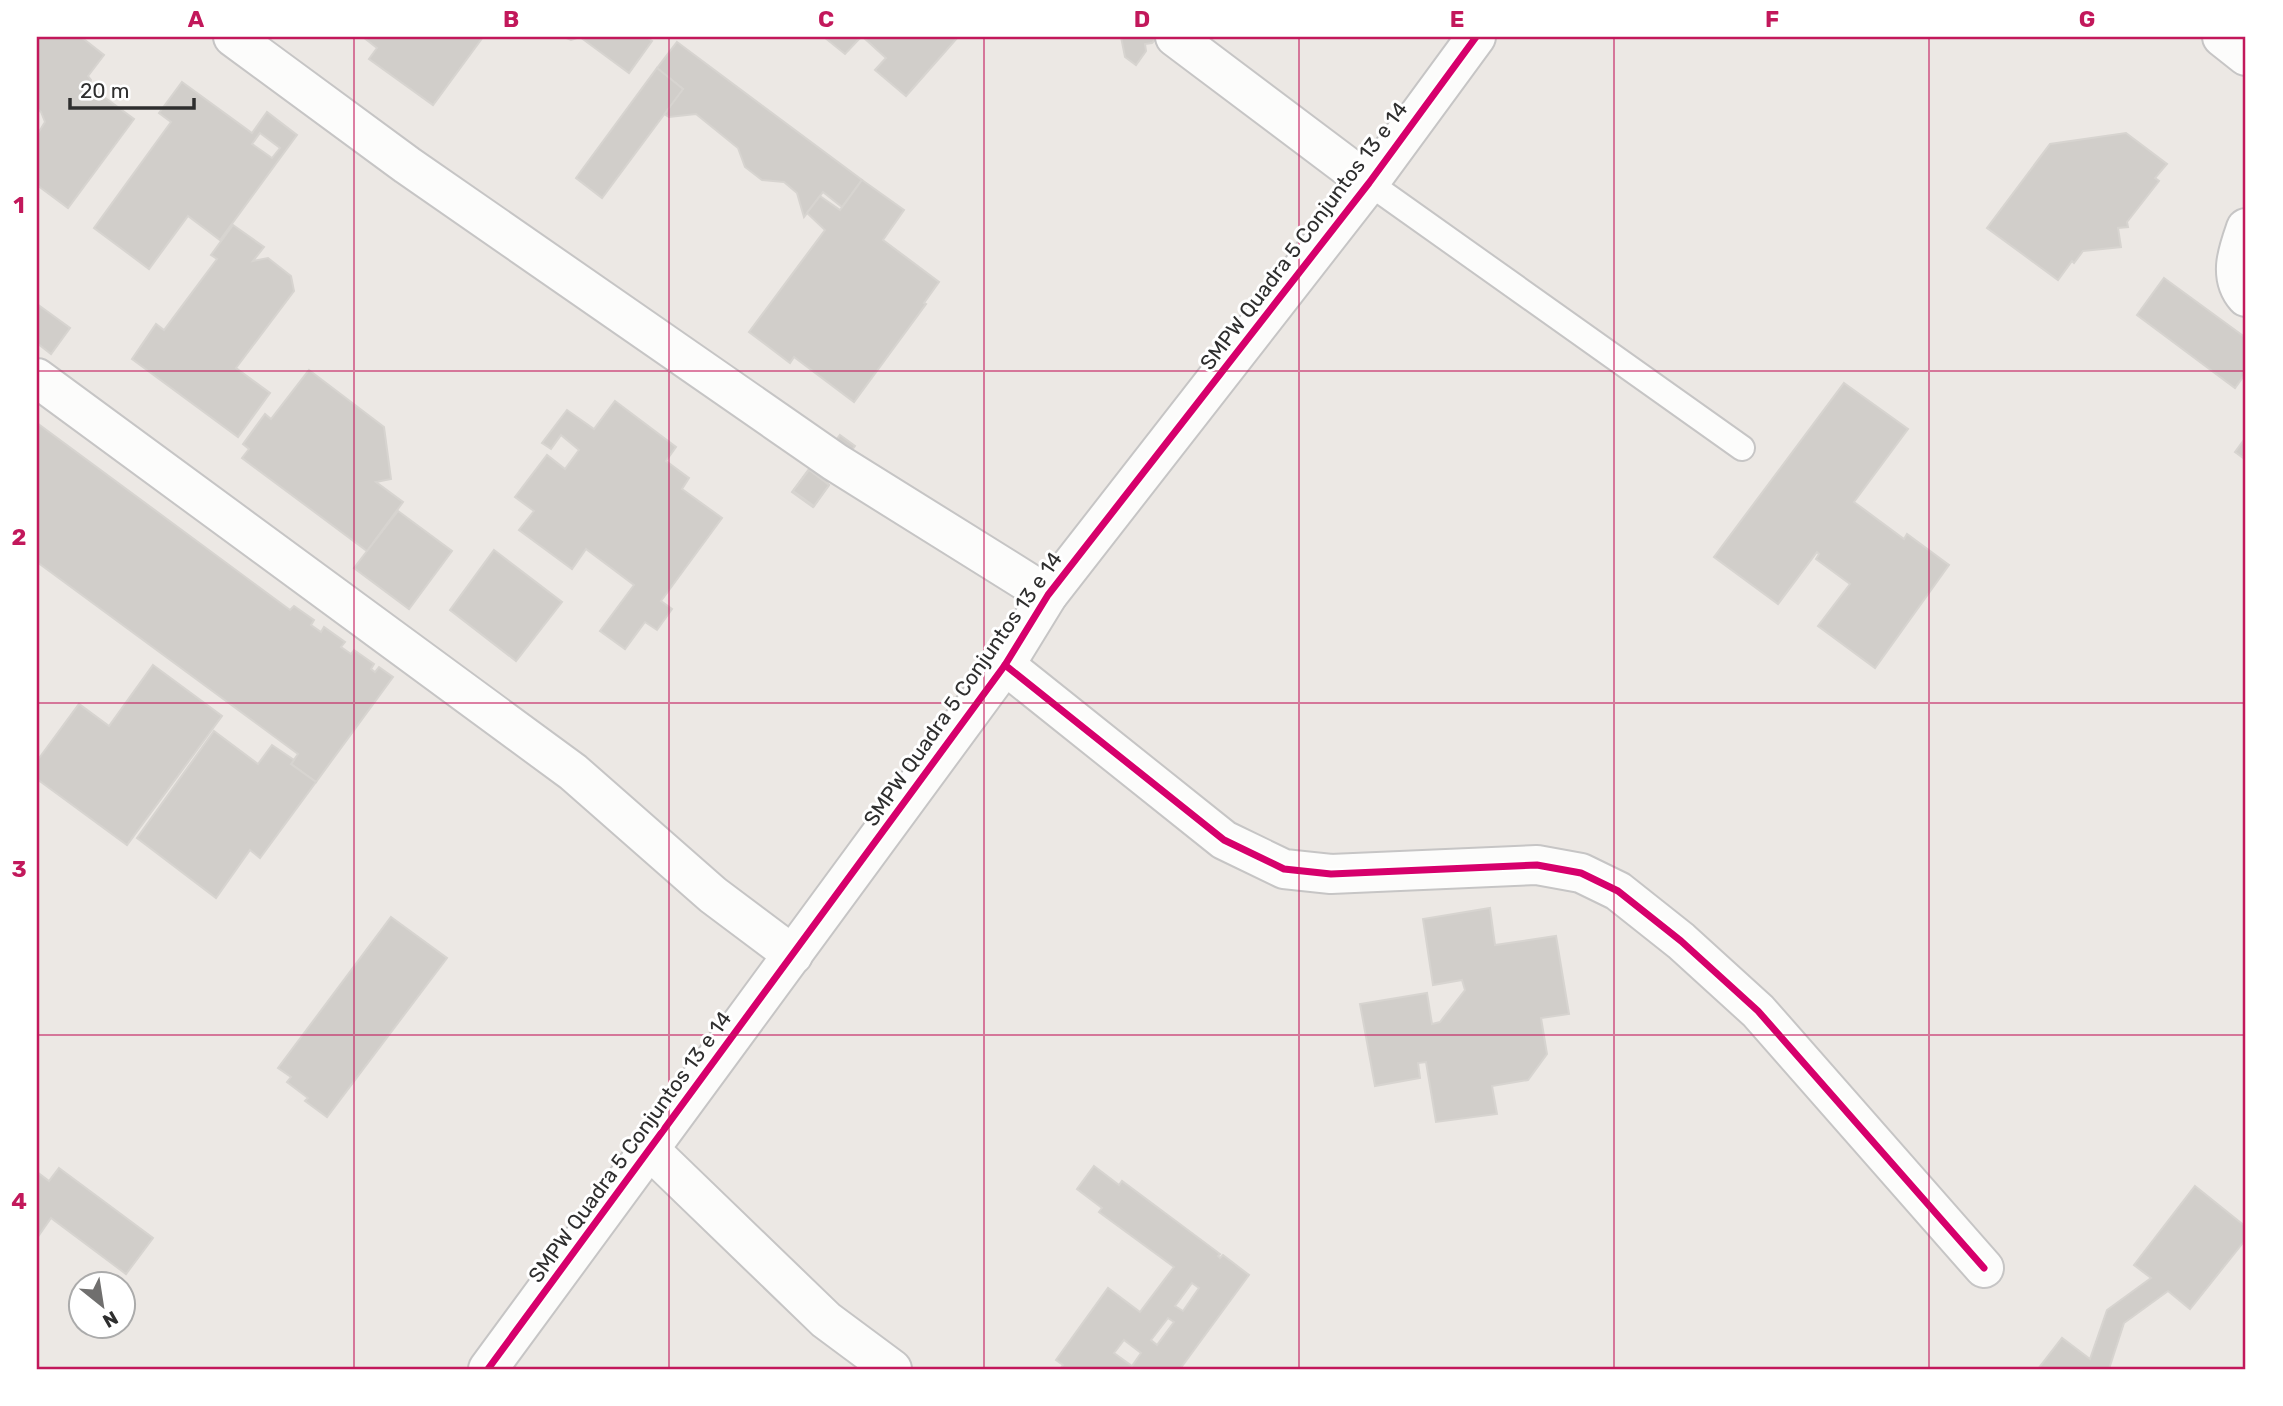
<svg xmlns="http://www.w3.org/2000/svg" width="2283" height="1406" font-family="Rubik,sans-serif">
  <rect width="100%" height="100%" fill="#ece8e4"/>
  <g fill="#d1ceca" stroke="#d7d4d0" stroke-width="2" fill-rule="evenodd">
    <path d="M37,37H81L104,55L88,76L91,80L89,86L134,119L68,208L37,185V135L45,122L41,112L37,108Z"/>
    <path d="M363,37H483L433,105L369,59L377,48Z"/>
    <path d="M564,37H646L652,41L629,73L580,37L571,40Z"/>
    <path d="M824,37H861L845,54Z"/>
    <path d="M863,37H958L906,96L875,70L886,58Z"/>
    <path d="M1121,37H1154L1155,40L1152,43L1145,44L1146,51L1136,65L1125,57Z"/>
    <path d="M677,42L862,180L842,207L823,192L804,217L797,193L784,182L762,180L745,167L738,148L696,114L669,117L664,114L683,89L657,68Z"/>
    <path d="M657,68L683,89L602,198L576,178Z"/>
    <path d="M182,82L252,133L267,112L297,135L220,240L188,216L149,269L94,228L171,122L159,113ZM260,133L280,148L272,158L252,144Z"/>
    <path d="M2126,133L2167,164L2155,178L2159,181L2127,222L2128,227L2118,228L2121,247L2083,251L2074,263L2072,261L2058,280L1987,228L2050,144Z"/>
    <path d="M862,180L904,210L883,240L939,282L924,303L926,304L854,402L794,357L790,363L749,332L825,230L807,213L820,196L840,210Z"/>
    <path d="M233,225L264,247L253,261L268,258L291,276L294,291L236,368L270,393L238,437L132,359L156,324L164,330L217,259L211,255Z"/>
    <path d="M2164,278L2246,338V373L2235,388L2137,315Z"/>
    <path d="M37,304L70,328L51,354L37,343Z"/>
    <path d="M309,370L384,427L391,479L376,482L403,502L367,551L242,458L249,449L243,444L265,414L271,419Z"/>
    <path d="M1844,383L1908,429L1854,502L1904,539L1907,534L1949,565L1875,668L1818,626L1850,584L1816,559L1819,554L1817,552L1778,604L1714,557Z"/>
    <path d="M615,401L676,447L666,461L689,478L682,489L722,518L661,601L672,609L657,630L645,622L625,649L600,631L634,585L586,549L572,569L519,530L534,511L515,497L547,455L565,469L579,450L561,435L551,449L542,443L567,410L594,429Z"/>
    <path d="M37,423L290,610L294,606L314,620L311,625L321,632L324,627L345,642L341,647L351,654L354,650L374,664L371,669L375,672L379,667L393,677L316,782L291,764L298,754L37,562Z"/>
    <path d="M840,435L855,446L827,483L829,485L813,507L792,492L809,469L812,472Z"/>
    <path d="M2246,437V460L2235,452Z"/>
    <path d="M809,470L829,485L814,506L793,491Z"/>
    <path d="M398,511L452,551L409,609L354,568Z"/>
    <path d="M494,550L562,602L516,661L450,610Z"/>
    <path d="M153,665L222,716L127,845L37,779V761L79,704L109,726Z"/>
    <path d="M214,731L258,764L272,745L294,760L291,764L316,782L260,858L250,850L216,898L137,838Z"/>
    <path d="M1490,908L1495,945L1556,936L1569,1014L1541,1018L1547,1054L1528,1080L1492,1086L1497,1114L1436,1122L1426,1062L1418,1063L1420,1078L1375,1086L1360,1004L1427,993L1432,1024L1440,1022L1465,990L1462,980L1433,985L1423,919Z"/>
    <path d="M391,917L447,958L327,1117L305,1101L308,1098L287,1082L291,1077L278,1068Z"/>
    <path d="M1094,1166L1119,1185L1122,1181L1220,1254L1218,1256L1220,1258L1223,1255L1249,1275L1180,1369H1060L1063,1365L1056,1360L1108,1288L1140,1312L1174,1267L1099,1212L1102,1208L1077,1189ZM1192,1283L1199,1288L1183,1311L1175,1306ZM1168,1318L1174,1322L1157,1345L1151,1340ZM1124,1340L1141,1353L1132,1366L1114,1353Z"/>
    <path d="M59,1168L153,1238L126,1274L51,1218L37,1238V1172L49,1181Z"/>
    <path d="M2195,1186L2246,1227V1239L2190,1309L2168,1291L2124,1323L2109,1369H2038L2062,1338L2090,1359L2107,1310L2151,1278L2134,1265Z"/>
  </g>
  <g fill="none" stroke-linecap="round" stroke-linejoin="round">
    <g stroke="#c6c5c5" stroke-width="28">
      <path id="lane" d="M1369,183L1742,448"/>
    </g>
    <g stroke="#c6c5c5" stroke-width="42">
      <g id="street">
        <path d="M233,37L407,165L835,462L1048,595"/>
        <path d="M1175,37L1369,183"/>
        <path d="M2222,37L2246,56"/>
        <path d="M2246,228C2238,251 2228,276 2246,297"/>
        <path d="M37,378L573,772L713,895L793,955"/>
        <path d="M1005,665L1224,840L1284,869L1331,874L1537,865L1581,873L1618,891L1681,941L1758,1011L1984,1268"/>
        <path d="M650,1150L826,1320L892,1369"/>
        <path d="M488,1369L1005,665L1048,595L1369,183L1476,37"/>
      </g>
    </g>
    <use href="#lane" stroke="#fcfcfb" stroke-width="24"/>
    <use href="#street" stroke="#fcfcfb" stroke-width="38"/>
    <g stroke="#fff" stroke-width="11">
      <g id="cycleway">
        <path d="M1005,665L1224,840L1284,869L1331,874L1537,865L1581,873L1618,891L1681,941L1758,1011L1984,1268"/>
        <path d="M488,1369L1005,665L1048,595L1369,183L1476,37"/>
      </g>
    </g>
    <use href="#cycleway" stroke="#d6006c" stroke-width="7"/>
  </g>
  <path fill="none" stroke="#c2185b" stroke-width="2" stroke-opacity="0.55" d="M354,37V1369M669,37V1369M984,37V1369M1299,37V1369M1614,37V1369M1929,37V1369M37,371H2246M37,703H2246M37,1035H2246"/>
  <g text-anchor="middle" stroke-width="6" stroke-linejoin="round" paint-order="stroke">
    <g font-size="21" fill="#2e2e2e" stroke="#fff">
      <text transform="translate(1304 236) rotate(-53)" y="7">SMPW Quadra 5 Conjuntos 13 e 14</text>
      <text transform="translate(963 689) rotate(-55)" y="7">SMPW Quadra 5 Conjuntos 13 e 14</text>
      <text transform="translate(630 1147) rotate(-54)" y="7">SMPW Quadra 5 Conjuntos 13 e 14</text>
    </g>
  </g>
  <rect width="2283" height="1406" fill="none" stroke="#ffffff" stroke-width="77"/>
  <g transform="translate(102 1305) rotate(150)"><circle r="33" fill="#ffffff" stroke="#ababab" stroke-width="2"/>
  <path d="M0-5L12 26L0 18L-12 26Z" fill="#706f6e"/>
  <text y="-10" font-size="19" font-weight="bold" text-anchor="middle" fill="#2e2e2e">N</text>
  </g>
  <path d="M70 98v10h124v-10" fill="none" stroke="#2e2e2e" stroke-width="3.5"/>
  <text x="80" y="98" font-size="21" fill="#2e2e2e" stroke="#ffffff" stroke-width="5" paint-order="stroke">20 m</text>
  <rect x="38" y="38" width="2206" height="1330" fill="none" stroke="#c2185b" stroke-width="2.5"/>
  <g font-size="23" text-anchor="middle" font-weight="bold" fill="#c2185b">
    <text x="196" y="27">A</text>
    <text x="511" y="27">B</text>
    <text x="826" y="27">C</text>
    <text x="1142" y="27">D</text>
    <text x="1457" y="27">E</text>
    <text x="1772" y="27">F</text>
    <text x="2087" y="27">G</text>
    <text x="19" y="213">1</text>
    <text x="19" y="545">2</text>
    <text x="19" y="877">3</text>
    <text x="19" y="1209">4</text>
  </g>
</svg>
